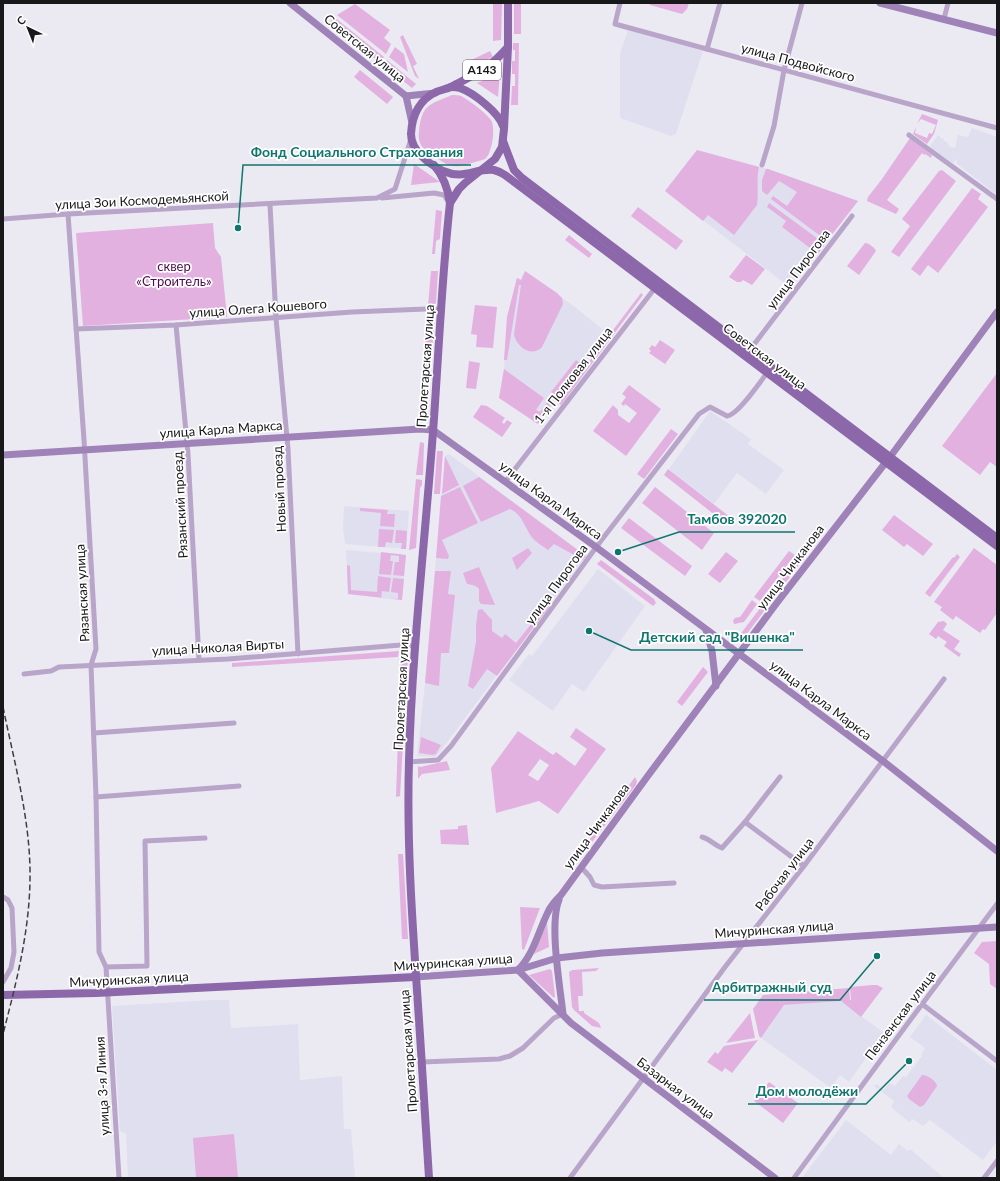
<svg xmlns="http://www.w3.org/2000/svg" width="1000" height="1181" font-family="Lato,sans-serif">
  <rect width="100%" height="100%" fill="#ebeaf3"/>
  <g fill="#e0dfef">
    <path d="M628,30L703,51L676,134L671,136L620,118V53Z"/>
    <path d="M972,128L997,137V195L956,163L957,160L956,159L953,163L932,149V148L930,146L938,135L940,136V138L944,139V141L947,142L950,147L955,148L958,135L968,137Z"/>
    <path d="M697,150L768,169L858,201L791,288L665,191Z"/>
    <path d="M525,271L575,307L607,333L538,424L499,398L504,369L507,317L517,278L521,280Z"/>
    <path d="M710,411L751,439L748,444L784,470L766,494L737,473L714,504L669,469Z"/>
    <path d="M449,454L586,556L436,757L417,756L425,683L445,456Z"/>
    <path d="M344,506L409,511L406,549L345,544L343,528Z"/>
    <path d="M346,550L406,555L402,600L348,594Z"/>
    <path d="M598,569L645,606L584,692L572,684L553,711L509,680L529,654L532,656Z"/>
    <path d="M211,1000H229L231,1028L298,1024L300,1080L342,1076L344,1129H351L355,1178H128L126,1134L120,1131L112,1006Z"/>
    <path d="M841,1001L884,1033L849,1082L840,1075L831,1088L761,1038L784,1005Z"/>
    <path d="M926,1015L997,1070V1141L983,1160L930,1120L923,1126L913,1119L909,1122L891,1107L894,1101L874,1086L876,1084L884,1090L889,1083L895,1086L903,1076L906,1077L922,1056L921,1055L925,1048L910,1037Z"/>
    <path d="M846,1120L891,1155L899,1144L908,1151L910,1149L944,1178H802Z"/>
  </g>
  <g fill="#e2b1e0" fill-rule="evenodd">
    <path d="M493,3H502L501,40L493,41Z"/>
    <rect x="514" y="3" width="7" height="31"/>
    <path d="M648,3H689L687,9L682,14L650,5Z"/>
    <path d="M355,4L390,30L384,38L391,44L386,54L337,15Z"/>
    <path d="M334,17L384,57L380,63L330,22Z"/>
    <path d="M403,35L417,64L413,66L419,79L415,76L400,37Z"/>
    <path d="M513,43H519L518,105H511L512,86H515V74H512V61H515V50H513Z"/>
    <path d="M395,47L404,54L408,72L389,57Z"/>
    <path d="M490,51L493,57L468,69L465,63Z"/>
    <path d="M387,60L416,84L412,88L383,65Z"/>
    <path d="M360,70L393,97L387,104L354,77Z"/>
    <path d="M500,73L498,97L477,83Z"/>
    <path d="M452,95C455,95 459,95 461,96C469,100 487,114 491,120C496,128 492,154 485,159C450,170 454,170 424,149C419,143 418,138 419,131C422,104 429,105 452,95Z"/>
    <path d="M922,114L938,120L934,134L927,144L913,134L916,127L915,133L927,138L929,133L932,134L936,125L921,119L917,124Z"/>
    <path d="M910,138L932,155L931,158L925,154L924,155L922,153L887,200L899,209L896,214L867,201L868,197L882,179Z"/>
    <path d="M697,150L759,167C756,180 759,192 757,205L734,235L708,215L703,221L665,191Z"/>
    <path d="M414,164L440,182L411,185Z"/>
    <path d="M766,169H768L858,201L827,241L771,199L773,196L787,206L797,192L779,181L767,195L762,191V180Z"/>
    <path d="M942,170L956,181L899,257L891,252L910,226L902,219L939,171Z"/>
    <path d="M972,188L981,194L978,199L988,207L938,273L928,265L920,276L911,269Z"/>
    <path d="M769,203L825,244L818,254L782,227L786,221L767,207Z"/>
    <path d="M638,207L683,241L676,250L631,216Z"/>
    <path d="M436,210L442,211L440,239L436,241L435,254H432Z"/>
    <path d="M213,223L215,248L221,257L227,317L83,326L76,233Z"/>
    <path d="M569,235L592,254L589,258L565,240Z"/>
    <path d="M865,243C869,243 875,248 876,251L859,275L847,266Z"/>
    <path d="M746,255L765,269L752,285L743,280L741,282H737L729,277Z"/>
    <path d="M431,271H438L436,303L432,306H428Z"/>
    <path d="M525,271L557,293L562,298L563,304L542,347C532,358 516,347 514,334L521,285H519L507,360H504L507,317L517,278L521,280Z"/>
    <path d="M641,293L643,295L561,405L558,403Z"/>
    <path d="M475,305L497,307L493,348L476,347L477,335L471,334Z"/>
    <path d="M427,314L433,315L435,318L433,337H425Z"/>
    <path d="M425,339H433L428,385H422Z"/>
    <path d="M660,340L675,350L665,364L649,353L651,351L649,349L652,345L655,347Z"/>
    <path d="M576,360L582,365L558,397L551,392Z"/>
    <path d="M469,361L480,363L476,389L466,388Z"/>
    <path d="M504,369L544,398L536,410L540,412L548,401L552,404L538,424L499,398Z"/>
    <path d="M997,373V467L990,462L980,475L942,446Z"/>
    <path d="M629,385L661,409L626,456L593,431L613,405L618,410V415L629,423L637,413L625,404L624,406L621,404L626,397L622,394Z"/>
    <path d="M481,405L487,406L505,418L502,422L504,424L507,420L512,423L502,437L473,417Z"/>
    <path d="M671,429L678,434L644,479L637,474Z"/>
    <path d="M420,442L424,443L423,475H416Z"/>
    <path d="M437,451H443L440,494H434Z"/>
    <path d="M445,456L459,485L442,494Z"/>
    <path d="M668,469L730,517L725,523L664,475Z"/>
    <path d="M479,477L586,556L583,560L554,544L548,550C543,546 535,542 531,536C524,526 522,514 510,509L481,522L463,486Z"/>
    <path d="M416,479L422,480V485L420,488L416,548L409,550Z"/>
    <path d="M460,487L478,523L442,540L449,556L448,559L436,558L441,496Z"/>
    <path d="M655,487L714,533L702,550L642,503Z"/>
    <path d="M360,508L388,510L387,514H395L394,527L380,526L381,513L360,511Z"/>
    <path d="M894,515L933,544L923,556L907,544L904,547L882,530Z"/>
    <path d="M629,518L692,566L685,576L621,528Z"/>
    <path d="M379,529L394,530L392,543L386,542L385,547H378Z"/>
    <path d="M396,530L407,531L406,549H401L402,543H395Z"/>
    <path d="M816,534L818,536L819,538L816,541L813,539L808,546L811,549L740,643L736,640Z"/>
    <path d="M528,548L532,553L517,570L512,558Z"/>
    <path d="M974,548L997,565V613L985,630L983,629L980,633L956,616L953,620L940,610L942,607L934,602Z"/>
    <path d="M789,551L795,555L760,601L754,597Z"/>
    <path d="M381,552L406,555L404,576L393,575L395,562H399V556L391,555L390,561H393L391,575L379,574Z"/>
    <path d="M726,552L738,561L720,583L708,574Z"/>
    <path d="M957,554L960,557L930,597L925,593L953,557L954,558Z"/>
    <path d="M601,560L654,599L656,603L653,606L597,564Z"/>
    <path d="M347,565L350,566L351,590L377,592L378,576L391,578L389,592L382,591L381,598L398,599V593L391,592L393,578L404,579L402,600L348,594Z"/>
    <path d="M479,567L495,605L481,604L479,601V589C476,585 472,585 467,584L463,573Z"/>
    <path d="M435,571H451L448,594L455,595L449,653H441L439,686L425,683Z"/>
    <path d="M752,600L757,604L744,622L734,624L733,620L735,619L734,618L740,617Z"/>
    <path d="M547,604L549,607L497,676L487,669L473,689L468,686L476,642V625L478,610L482,609L492,620V631L502,638L505,634L516,643Z"/>
    <path d="M944,621L947,624L943,630L960,641L954,649L961,654L959,657L944,646L947,642L938,636L936,639L929,634L938,622Z"/>
    <path d="M399,651L398,657L232,667V663Z"/>
    <path d="M401,651L407,654L408,657L400,796L396,797Z"/>
    <path d="M703,667L708,672L682,706L677,702Z"/>
    <path d="M576,728L606,749L558,814L539,801L496,813L491,768L518,731L553,755L556,752L575,766L587,749L570,737ZM540,759L549,765L538,781L528,775Z"/>
    <path d="M421,737L441,745L436,754L432,755L419,753Z"/>
    <path d="M447,761L450,770L422,774L418,779V766L420,767Z"/>
    <path d="M635,777L637,781L636,785L592,842L585,846Z"/>
    <path d="M467,825L469,845L441,844L440,830L458,829V826Z"/>
    <path d="M398,854H403L408,939H402Z"/>
    <path d="M520,907L540,908L524,950L522,949Z"/>
    <path d="M547,922L549,947L534,954Z"/>
    <path d="M997,941V989L990,984L989,964L974,953L982,942Z"/>
    <path d="M599,968L596,971L582,972L583,996H578L579,1011H584V1013L599,1023L601,1028L592,1026L574,1010L572,1007L569,972L572,970Z"/>
    <path d="M550,969L552,971L555,996L554,998L529,975Z"/>
    <path d="M872,985H877L883,988L861,1017L841,1001L784,1005L761,1038L759,1036L753,1009L763,995L849,988L850,1000H851L850,987Z"/>
    <path d="M750,1013L755,1038L726,1043Z"/>
    <path d="M758,1040L732,1073L725,1068L722,1072L707,1062L715,1052L718,1054L724,1046Z"/>
    <path d="M922,1075C928,1075 936,1081 937,1086L924,1105L920,1107L909,1099L907,1096Z"/>
    <path d="M769,1082L798,1103L783,1123L754,1101Z"/>
    <path d="M234,1134L238,1178H196L193,1138Z"/>
  </g>
  <g fill="none" stroke-linecap="round" stroke-linejoin="round">
    <g stroke="#b8a5c9" stroke-width="5">
      <path d="M620,3L615,24L997,128"/>
      <path d="M944,19L948,3"/>
      <path d="M707,49L720,3"/>
      <path d="M909,135L997,199"/>
      <path d="M762,165L774,126L784,70L802,3"/>
      <path d="M382,198L434,193L444,195L448,201"/>
      <path d="M270,205L276,318L288,449L298,654"/>
      <path d="M68,214L84,440L96,649L91,665L96,797L99,952L106,967L119,1178"/>
      <path d="M3,219L68,214L377,198L395,189L411,139"/>
      <path d="M176,325L188,454L199,660"/>
      <path d="M76,329L176,325L352,312L426,309H440"/>
      <path d="M749,351L852,216"/>
      <path d="M505,482L655,288"/>
      <path d="M24,674L51,671L59,667L228,659L401,645L415,646"/>
      <path d="M94,733L234,723"/>
      <path d="M408,762L438,760L451,746L600,542L699,414L710,407L727,416C738,415 760,382 767,373"/>
      <path d="M96,797L239,786"/>
      <path d="M745,822L804,866"/>
      <path d="M702,837C710,839 714,845 722,848L745,822L780,777"/>
      <path d="M581,867L590,877L594,885L602,887L674,883"/>
      <path d="M3,897L8,900L12,908L14,952L11,968L3,982"/>
      <path d="M106,967L147,966L145,841L205,838"/>
      <path d="M922,1004L997,1061"/>
      <path d="M422,1062L499,1059L510,1056L523,1048L554,1018L563,1014"/>
      <path d="M570,1178L725,967L804,866L944,679"/>
      <path d="M794,1178L908,1023L997,904"/>
      <path d="M984,1178L997,1161"/>
    </g>
    <g stroke="#9f82b7" stroke-width="7">
      <path d="M290,3L406,96"/>
      <path d="M880,3L997,33"/>
      <path d="M406,96L435,93"/>
      <path d="M406,96L412,123"/>
      <path d="M3,455L420,429L433,430L596,547L883,761L997,851"/>
      <path d="M890,457L997,312"/>
      <path d="M706,630L712,651L716,686"/>
      <path d="M559,900C549,924 560,986 563,1014"/>
      <path d="M518,970C534,954 538,932 548,912C551,905 556,900 561,895L647,777L776,604L886,462"/>
      <path d="M518,970L571,1023L775,1178"/>
      <path d="M415,977L518,970L557,958L602,953L997,927"/>
    </g>
    <g stroke="#8c68aa" stroke-width="8">
      <path d="M508,47C501,55 494,62 486,68C475,75 462,81 451,87C446,89 441,90 436,92C419,100 412,116 411,134C411,151 429,164 443,171C464,180 475,168 494,170C498,171 502,173 505,175L997,546"/>
      <path d="M451,87C454,87 457,87 460,88C474,93 499,113 503,126"/>
      <path d="M503,141L514,170L522,178L997,538"/>
      <path d="M450,203L459,189L465,183L495,159L502,147L504,129L508,47V3"/>
      <path d="M3,995L96,993L415,977"/>
      <path d="M429,1178C426,1136 424,1093 421,1051C415,954 406,858 409,761C412,647 426,533 434,418C439,347 442,275 450,203C448,188 444,177 434,165"/>
    </g>
    <path stroke="#3f3e42" stroke-width="1.5" stroke-dasharray="6 3" stroke-linecap="butt" d="M3,707C14,761 29,815 30,869C31,926 17,980 3,1034"/>
  </g>
  <g text-anchor="middle" stroke-width="3.5" stroke-linejoin="round" paint-order="stroke">
    <rect fill="#fff" stroke="#5d5d5f" stroke-width="1" x="463" y="60" width="38" height="20" rx="3"/>
    <g font-size="12" font-weight="bold" fill="#18181b">
      <text x="482" y="74">А143</text>
    </g>
    <g font-size="13" fill="#18181b" stroke="#fff">
      <text transform="translate(365 48) rotate(39)" y="5">Советская улица</text>
      <text transform="translate(798 62) rotate(15)" y="5">улица Подвойского</text>
      <text transform="translate(142 200) rotate(-3)" y="5">улица Зои Космодемьянской</text>
      <text transform="translate(798 269) rotate(-53)" y="5">улица Пирогова</text>
      <text transform="translate(258 308) rotate(-4)" y="5">улица Олега Кошевого</text>
      <text transform="translate(765 356) rotate(37)" y="5">Советская улица</text>
      <text transform="translate(425 366) rotate(-86)" y="5">Пролетарская улица</text>
      <text transform="translate(573 375) rotate(-52)" y="5">1-я Полковая улица</text>
      <text transform="translate(221 429) rotate(-4)" y="5">улица Карла Маркса</text>
      <text transform="translate(279 489) rotate(-93)" y="5">Новый проезд</text>
      <text transform="translate(551 500) rotate(36)" y="5">улица Карла Маркса</text>
      <text transform="translate(180 505) rotate(-93)" y="5">Рязанский проезд</text>
      <text transform="translate(790 567) rotate(-53)" y="5">улица Чичканова</text>
      <text transform="translate(556 584) rotate(-54)" y="5">улица Пирогова</text>
      <text transform="translate(82 593) rotate(-93)" y="5">Рязанская улица</text>
      <text transform="translate(218 647) rotate(-3)" y="5">улица Николая Вирты</text>
      <text transform="translate(401 689) rotate(-87)" y="5">Пролетарская улица</text>
      <text transform="translate(821 700) rotate(37)" y="5">улица Карла Маркса</text>
      <text transform="translate(596 826) rotate(-54)" y="5">улица Чичканова</text>
      <text transform="translate(784 874) rotate(-53)" y="5">Рабочая улица</text>
      <text transform="translate(774 929) rotate(-4)" y="5">Мичуринская улица</text>
      <text transform="translate(453 962) rotate(-4)" y="5">Мичуринская улица</text>
      <text transform="translate(129 979) rotate(-3)" y="5">Мичуринская улица</text>
      <text transform="translate(900 1015) rotate(-53)" y="5">Пензенская улица</text>
      <text transform="translate(408 1051) rotate(-94)" y="5">Пролетарская улица</text>
      <text transform="translate(102 1086) rotate(-93)" y="5">улица 3-я Линия</text>
      <text transform="translate(676 1088) rotate(37)" y="5">Базарная улица</text>
    </g>
    <g font-size="13" fill="#4c0c4d" stroke="#fff">
      <text x="174" y="271">сквер<tspan x="174" dy="15">«Строитель»</tspan></text>
    </g>
  </g>
  <path fill="none" stroke="#0f766e" stroke-width="1.5" d="M238 228L243 165H471M618 552L679 532H795M589 631L631 650H803M877 956L840 1000H704M909 1061L866 1104H748"/>
  <g fill="#0f766e" stroke="#fff" stroke-width="1.5">
    <circle cx="238" cy="228" r="4"/>
    <circle cx="618" cy="552" r="4"/>
    <circle cx="589" cy="631" r="4"/>
    <circle cx="877" cy="956" r="4"/>
    <circle cx="909" cy="1061" r="4"/>
  </g>
  <g font-size="14" text-anchor="middle" font-weight="bold" fill="#0f766e" stroke="#fff" stroke-width="3.5" stroke-linejoin="round" paint-order="stroke">
    <text x="357" y="157">Фонд Социального Страхования</text>
    <text x="737" y="524">Тамбов 392020</text>
    <text x="717" y="642">Детский сад "Вишенка"</text>
    <text x="772" y="992">Арбитражный суд</text>
    <text x="807" y="1096">Дом молодёжи</text>
  </g>
  <rect width="1000" height="1181" fill="none" stroke="#18181b" stroke-width="8"/>
  <g transform="translate(28 28) rotate(317)" stroke="#ffffff" stroke-width="3" paint-order="stroke">
  <path d="M0-3L7 15L0 10L-7 15Z" fill="#18181b"/>
  <text y="-6" font-size="11" font-weight="bold" text-anchor="middle" fill="#18181b">С</text>
  </g>
</svg>
